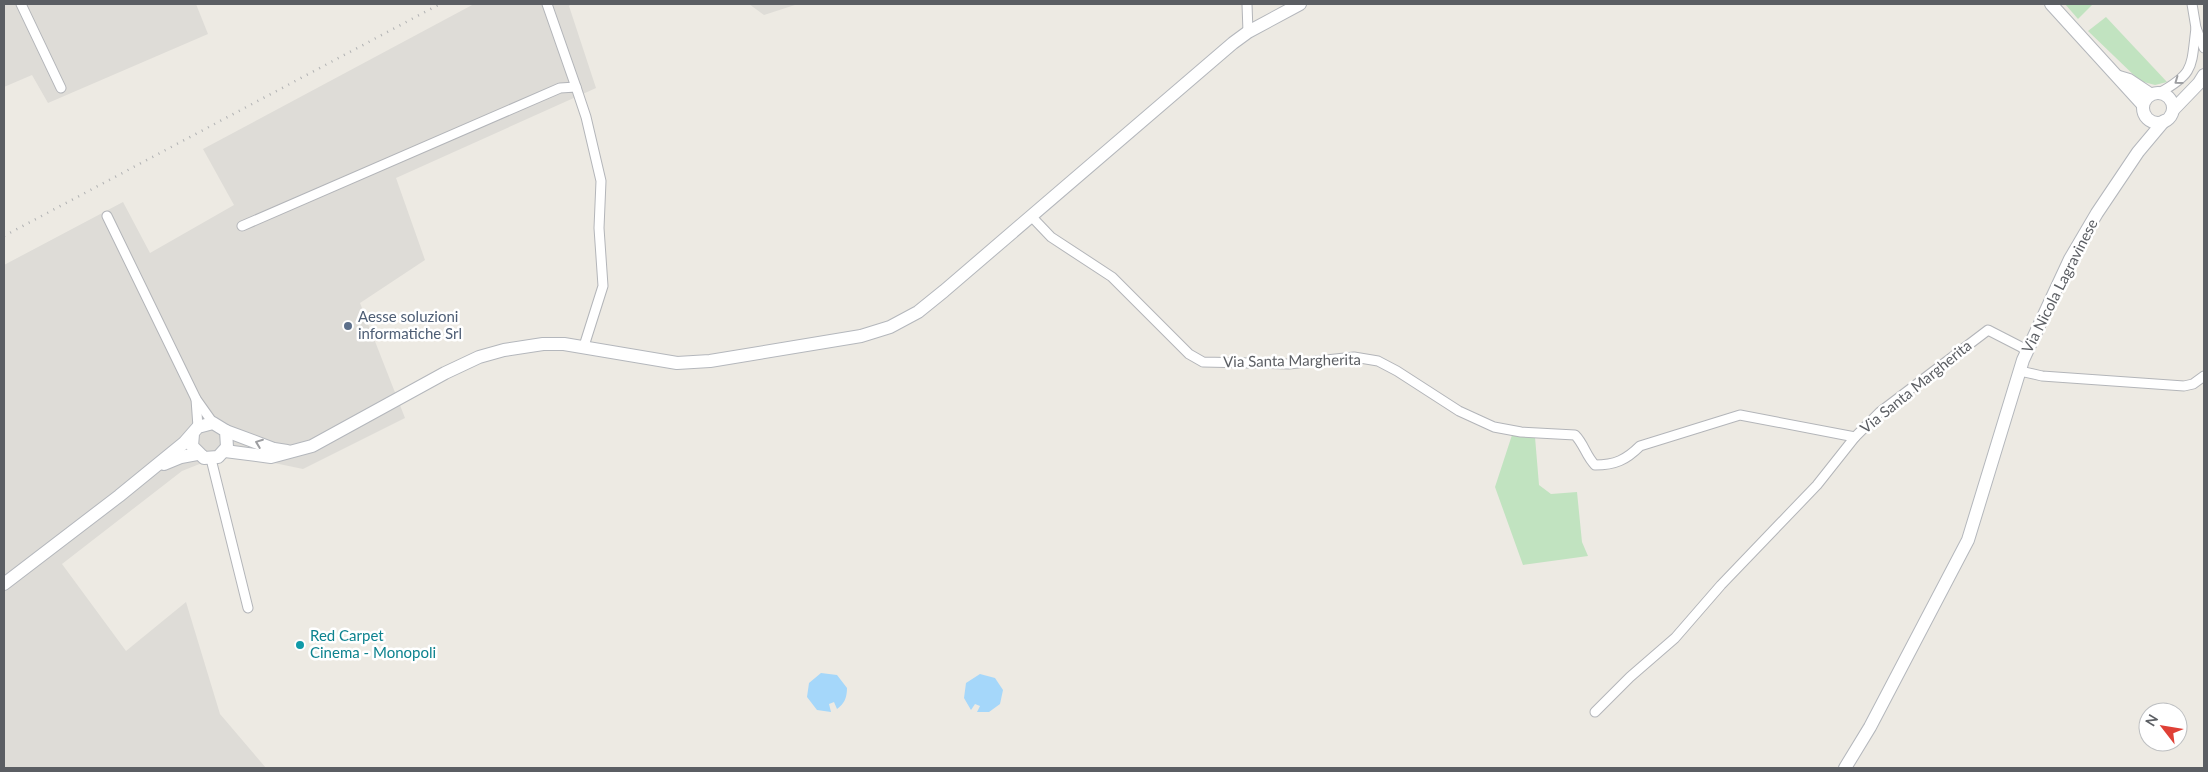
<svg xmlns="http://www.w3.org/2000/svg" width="2208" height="772" font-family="Lato,sans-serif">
  <rect width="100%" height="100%" fill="#edeae3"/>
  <g fill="#dedcd7">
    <path d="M4,4H196L208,34L48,103L32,75L4,87Z"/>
    <path d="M474,4H571L569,6L596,88L396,178L425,260L360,303L405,418L303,469L227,453L182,471L62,564L126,651L186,602L220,714L266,768H4V265L123,202L150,253L234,205L203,149Z"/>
    <path d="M749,4H798L764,15Z"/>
  </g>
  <g fill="#c1e3c0">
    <path d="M2065,4H2093L2078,19Z"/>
    <path d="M2106,17L2167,82L2155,85L2140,81L2088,31Z"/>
    <path d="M1512,435L1535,437L1539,485L1551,494L1577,492L1582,542L1588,556L1523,565L1495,487Z"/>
  </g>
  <g fill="#a5d7fa">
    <path d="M821,673L837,675L847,688C847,698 844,704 837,709L834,702L829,704L831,712L817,710L807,697L809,683Z"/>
    <path d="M980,674L995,678L1003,690L1000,704L989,712H977L980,706L975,704L971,710L964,698L966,683Z"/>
  </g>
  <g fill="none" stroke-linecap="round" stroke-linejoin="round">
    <g stroke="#b3b5b9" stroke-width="11">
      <g id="street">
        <path d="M21,4L61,88"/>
        <path d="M547,4L576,87"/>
        <path d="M1247,4L1248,32"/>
        <path d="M2192,4L2196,28L2204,48"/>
        <path d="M2159,93C2195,73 2191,67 2196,28"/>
        <path d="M107,216L196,399L213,423"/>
        <path d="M1031,216L1051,237L1112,277L1189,354L1203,362L1289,364L1354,357L1378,361L1397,371L1459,411L1494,427L1521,432L1575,435C1584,444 1586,456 1595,465C1615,465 1626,460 1640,446L1740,415L1855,437L1880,412L1988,330L2027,350"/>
        <path d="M242,226L560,88L576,87L586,117L601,181L599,228L603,286L584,346"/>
        <path d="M2020,371L2042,376L2184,386L2193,384L2204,376"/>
        <path d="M196,399L198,427"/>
        <path d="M211,459L248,608"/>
        <path d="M1595,712L1630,677L1675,638L1721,585L1817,485L1855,437"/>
      </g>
    </g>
    <g stroke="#b4b7bc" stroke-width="14">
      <g id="secondary">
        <path d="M2051,4L2143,105"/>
        <path d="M2119,77L2129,80L2150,94"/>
        <circle cx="2158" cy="108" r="15"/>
        <path d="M2173,110L2199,83L2204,75"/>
        <path d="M226,431L274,449L287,451"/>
        <path d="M225,451L271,457L312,446L445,373L479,357L504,350L543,344H564L677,363L710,361L861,336L890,327L918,312L944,291L1233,43L1248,32L1300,4"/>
        <path d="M164,464L181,457L197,454"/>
        <path d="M4,584L119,496L184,443L198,427L213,423L226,431L227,447L218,457L204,458L192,446L193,434"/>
        <path d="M1845,768L1870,727L1968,540L2023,360L2070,259L2097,213L2138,152L2164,121"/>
      </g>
    </g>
    <use href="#street" stroke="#fff" stroke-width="9"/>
    <use href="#secondary" stroke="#fff" stroke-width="12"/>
    <path stroke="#b1b2b3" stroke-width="2.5" stroke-dasharray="1 6" stroke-linecap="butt" d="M4,236L440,4"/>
  </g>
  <defs><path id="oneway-chevron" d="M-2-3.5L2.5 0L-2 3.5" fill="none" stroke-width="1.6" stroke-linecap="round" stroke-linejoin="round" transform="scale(1.25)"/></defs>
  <g stroke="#9d9ea1">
    <use href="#oneway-chevron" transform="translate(2178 81) rotate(144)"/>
    <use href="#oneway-chevron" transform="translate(259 443) rotate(-159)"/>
  </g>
  <circle fill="#5c6f8a" stroke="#fff" stroke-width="2" cx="348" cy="326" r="5"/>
  <circle fill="#0f9aa8" stroke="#fff" stroke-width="2" cx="300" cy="645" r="5"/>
  <g text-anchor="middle" stroke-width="5" stroke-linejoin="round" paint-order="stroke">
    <g font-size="15" fill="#5b5e63" stroke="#fff">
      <text transform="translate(2060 286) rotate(-63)" y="5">Via Nicola Lagravinese</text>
      <text transform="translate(1292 361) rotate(-1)" y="5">Via Santa Margherita</text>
      <text transform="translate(1916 387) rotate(-39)" y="5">Via Santa Margherita</text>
    </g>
    <g font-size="15" fill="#4e5e75" stroke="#fff" text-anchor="start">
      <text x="358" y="322">Aesse soluzioni<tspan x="358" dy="17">informatiche Srl</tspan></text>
    </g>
    <g font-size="15" fill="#0d838f" stroke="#fff" text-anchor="start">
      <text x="310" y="641">Red Carpet<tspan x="310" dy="17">Cinema - Monopoli</tspan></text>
    </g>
  </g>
  <rect width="2208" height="772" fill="none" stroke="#5b5e63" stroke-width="10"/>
  <g transform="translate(2163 727) rotate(301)"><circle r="24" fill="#ffffff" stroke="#bdbfc1"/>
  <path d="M0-4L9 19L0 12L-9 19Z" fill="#df4036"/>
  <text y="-8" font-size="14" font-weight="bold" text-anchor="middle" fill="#5b5e63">N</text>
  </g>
</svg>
